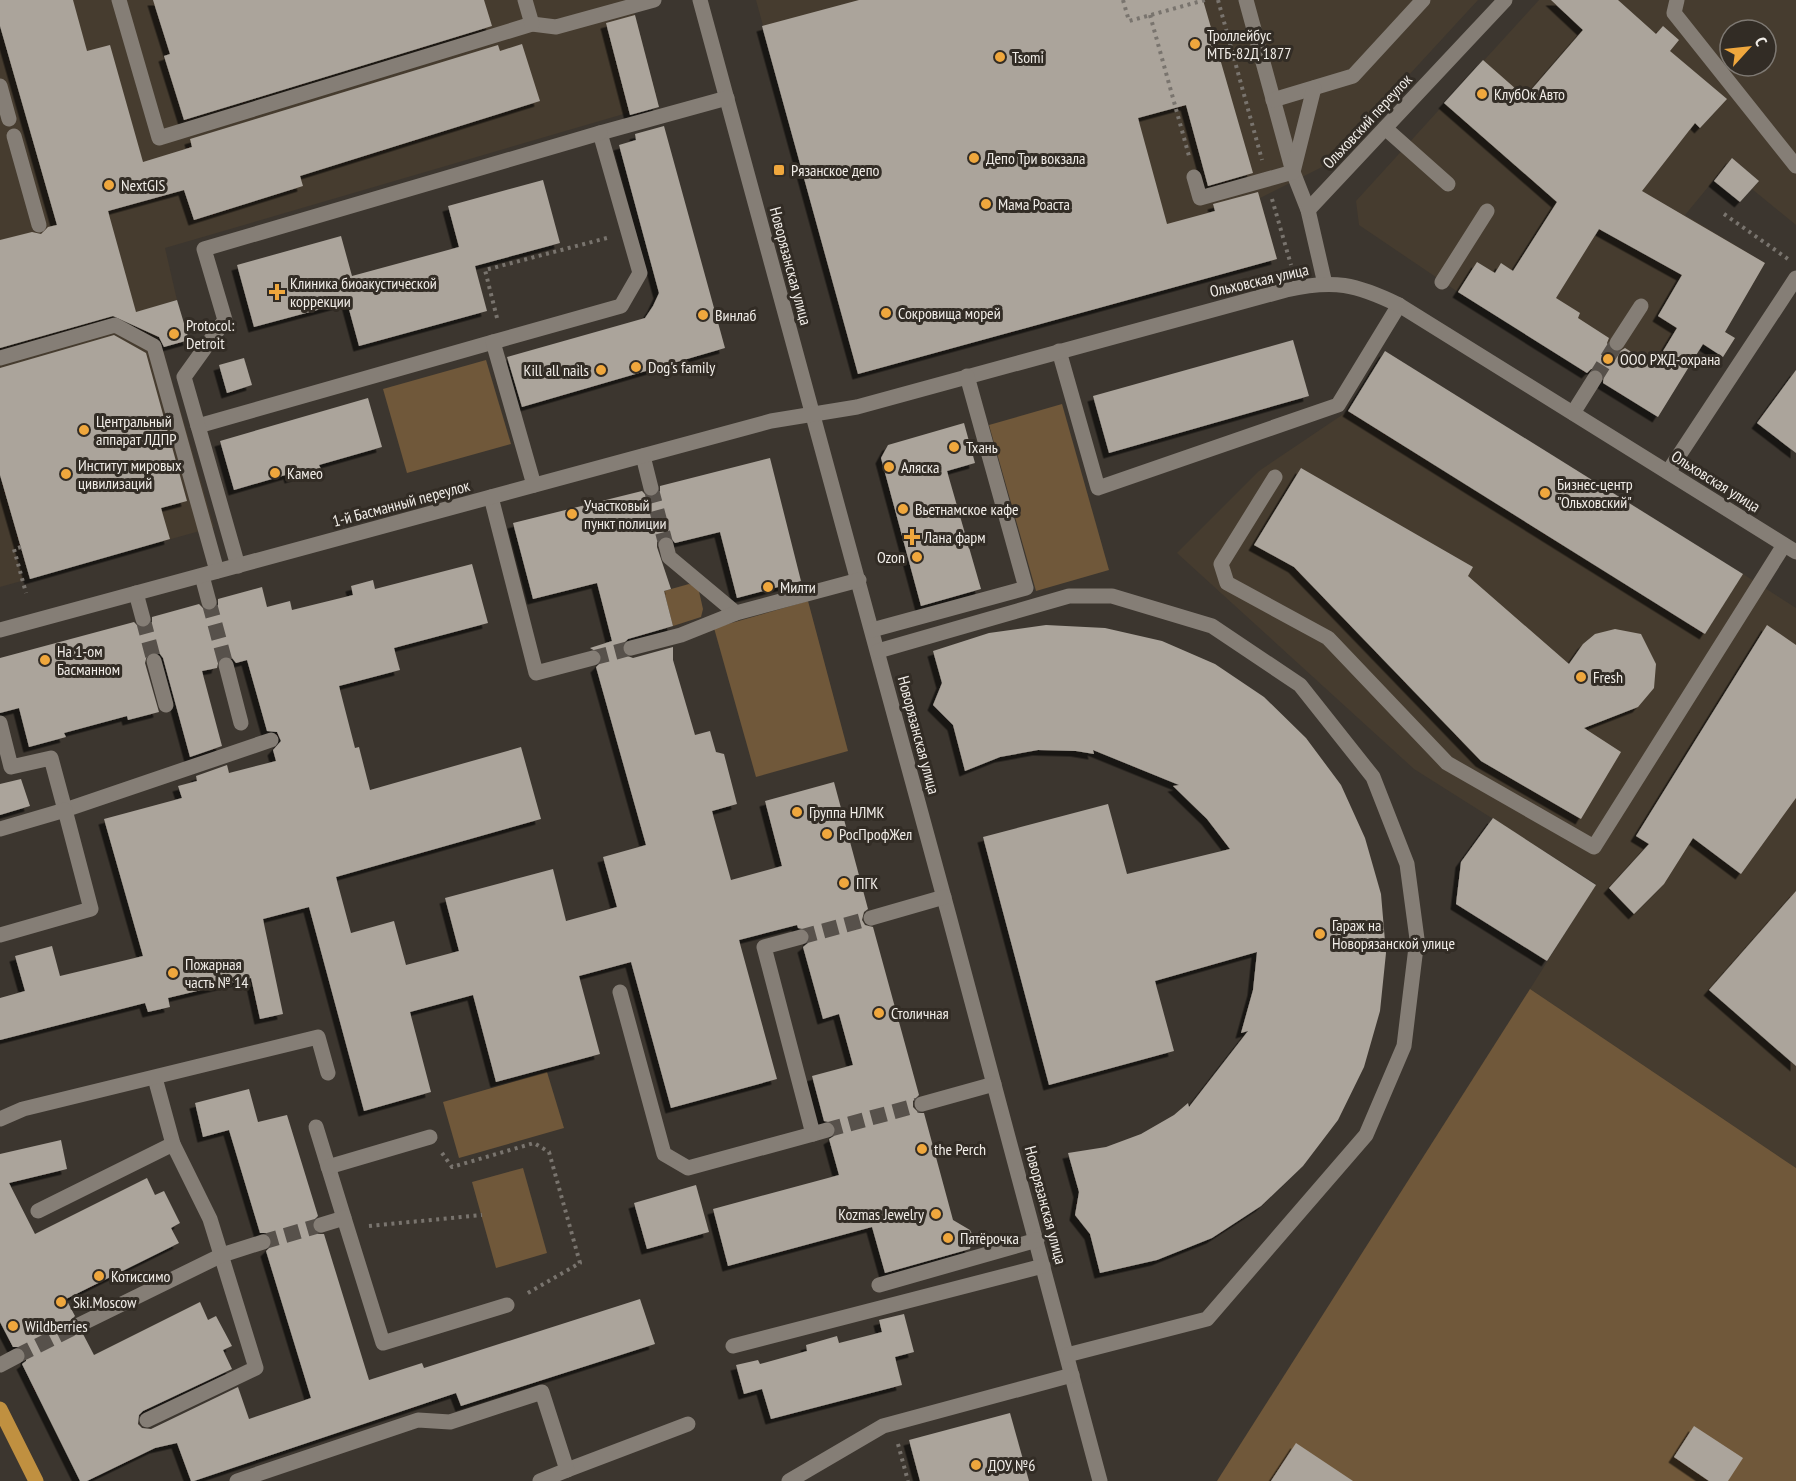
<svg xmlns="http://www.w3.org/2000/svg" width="1796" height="1481" font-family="'PT Sans Narrow',sans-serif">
  <defs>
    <filter id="shadow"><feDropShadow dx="-5.5" dy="5.5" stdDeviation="0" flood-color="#0009"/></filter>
  </defs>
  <rect width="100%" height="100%" fill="#3c362f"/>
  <g fill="#463c2f" fill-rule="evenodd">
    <path d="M0,0H631L658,104L165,248L177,300L151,308L214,527L0,587Z"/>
    <path d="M756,0H1478L1326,165L1260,198L1277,259L858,374Z"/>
    <path d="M1539,0H1796V225L1752,189L1759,181L1732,158L1685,215L1765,263L1725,332L1735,338L1723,357L1702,344L1658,417L1458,292L1359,225L1356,201ZM1730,30H1766V66H1730Z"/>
    <path d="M1348,411L1705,634L1743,574L1796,608V1168L1530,989L1596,884L1414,769L1177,553L1259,471Z"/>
  </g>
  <g fill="#70583a">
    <path d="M486,360L511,444L407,473L383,389Z"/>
    <path d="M1062,404L1109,570L1036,591L989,425Z"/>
    <path d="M689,584L698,587L703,609L701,617L673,626L664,591Z"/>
    <path d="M808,601L848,751L756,777L714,628Z"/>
    <path d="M1530,989L1796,1168V1481H1217Z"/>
    <path d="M547,1072L564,1128L459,1158L443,1102Z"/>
    <path d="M523,1168L547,1253L496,1268L472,1182Z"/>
  </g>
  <g fill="#aba49b" fill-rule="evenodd" filter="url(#shadow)">
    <path d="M0,0H73L87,51L110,45L143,162L192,147L190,139L498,45L500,51L522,44L540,101L300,176L303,186L194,220L184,190L108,211L136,312L177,300L189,340L164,347L159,337L113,316L0,348V240L32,232L41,234L48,227L57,225L0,26Z"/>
    <path d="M153,0H484L492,26L184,120L164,56L170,54Z"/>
    <path d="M859,0H1203L1253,173L1208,186L1186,105L1138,118L1167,224L1215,211L1213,204L1258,192L1277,259L858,374L762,26Z"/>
    <path d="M1551,0H1618L1656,34L1663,26L1679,40L1670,51L1727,99L1700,128L1695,123L1642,191L1765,263L1725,332L1735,338L1723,357L1703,344L1658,417L1603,383L1604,374L1600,369H1591L1587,373L1458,292L1477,262L1495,273L1501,263L1513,271L1557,202L1444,103L1483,60L1525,97L1583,30ZM1599,229L1682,275L1658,316L1677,328L1654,366L1625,348L1617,353L1611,351L1607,343L1609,338L1578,318L1580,313L1556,298Z"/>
    <path d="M635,15L659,107L630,115L606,23Z"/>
    <path d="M664,126L725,348L522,407L507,357L645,318L653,306L659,293L619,145L636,140L635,134Z"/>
    <path d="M1732,158L1759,181L1740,202L1714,181Z"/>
    <path d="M543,180L560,243L475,266L487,311L359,346L347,302L254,327L237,265L341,236L352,276L459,247L448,206Z"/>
    <path d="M114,335L146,353L187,501L161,508L170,539L30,579L0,475V368Z"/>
    <path d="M1293,340L1309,396L1109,453L1093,396Z"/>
    <path d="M1385,351L1743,574L1705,634L1348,411Z"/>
    <path d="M244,358L252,385L227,393L219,365Z"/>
    <path d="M1796,370V453L1757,423Z"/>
    <path d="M368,398L382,447L319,465L321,469L290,478L289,474L234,490L220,441Z"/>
    <path d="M964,423L975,463L947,471L981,589L921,606L881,458L888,445Z"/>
    <path d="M770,458L801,581L737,598L720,532L675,543L669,536H663L657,542V547L671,589L664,591L673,626L628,639L622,645L621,650L625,655L633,658L673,647V660L695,735L710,731L716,752L724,754L737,804L712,811L731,880L782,866L765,801L834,782L868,909L864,912L862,920L865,925L873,927L919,1095L913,1101V1107L919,1113H924L953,1220L970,1230L973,1236L970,1249L885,1273L872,1227L728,1266L713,1209L839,1175L829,1139L834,1136L836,1128L833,1123L824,1121L812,1076L853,1065L839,1014L823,1019L803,947L808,943L810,935L807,930L798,928L797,925L739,940L777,1079L671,1108L631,962L579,976L600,1054L496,1082L473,995L410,1012L431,1092L364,1111L309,907L263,919L283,1014L260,1019L251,978L168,998L170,1007L148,1012L145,1003L0,1040V998L25,991L15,956L52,946L60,976L143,956L104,819L182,798L178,786L197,781L196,776L227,765L229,773L276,761L273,750L281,741L277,732L267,731L247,660L236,663L232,658L224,655L219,659L217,668L202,671L222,746L190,757L163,658L160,654L152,652L147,655L145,663L159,712L128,720L127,716L64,733L66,737L29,747L19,708L0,713V658L134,622L140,628H146L152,622V617L199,604L206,611H212L218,605V599L262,587L267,607L290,601L292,610L353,595L351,586L373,580L375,589L472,564L488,623L394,648L400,670L339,686L355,748L359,747L370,790L521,747L541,819L336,877L351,933L394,921L406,965L459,951L445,898L553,869L566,921L617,907L603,857L646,845L596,667L602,661V655L590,648L612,641L597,583L533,599L513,523L642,491L648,497H654L660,491V486Z"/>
    <path d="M1301,468L1473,567L1468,576L1569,664L1583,644L1595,634L1615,629L1641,634L1656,664L1654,688L1638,707L1584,728L1621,752L1581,819L1481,761L1294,567L1254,545Z"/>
    <path d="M1046,625L1105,628L1162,641L1215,664L1264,697L1306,738L1341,785L1365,838L1381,894L1386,953L1380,1011L1364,1067L1338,1120L1303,1166L1261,1206L1212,1238L1157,1260L1100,1273L1090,1234L1075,1215L1079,1192L1068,1153L1106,1147L1141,1134L1174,1115L1188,1103L1189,1107L1248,1031L1241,1033L1253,990L1257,952L1155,981L1174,1051L1049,1085L983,837L1108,804L1127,874L1230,849L1207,819L1173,786L1179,785L1093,750L1094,754L1076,751L1038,750L1000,757L965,771L953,725L933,705L942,683L933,651L989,633Z"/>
    <path d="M1767,625L1796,645V798L1741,874L1693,838L1664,884L1634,914L1609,888L1649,844L1636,836Z"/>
    <path d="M21,779L30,806L0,815V784Z"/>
    <path d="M1493,818L1596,885L1547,961L1456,904L1461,862Z"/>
    <path d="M1796,891V1066L1709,990Z"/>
    <path d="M249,1089L258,1122L287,1115L318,1216L312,1222V1228L318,1234H324L369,1380L422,1363L424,1368L640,1299L655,1344L461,1406L456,1393L194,1481H191L177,1443L155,1448L87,1481H80L22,1364L26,1361V1352L22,1347H13L0,1322V1154L61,1140L67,1169L9,1183L35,1234L147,1178L155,1195L164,1191L180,1223L171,1228L179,1243L66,1299L75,1316L71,1320L70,1329L74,1333L83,1334L94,1355L200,1302L208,1320L216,1316L232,1346L223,1350L232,1369L143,1411L139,1415L138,1424L142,1428L151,1429L238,1387L249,1419L311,1398L266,1251L272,1245V1239L266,1233H260L229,1130L203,1137L195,1103Z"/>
    <path d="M696,1185L709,1232L647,1249L634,1203Z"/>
    <path d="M904,1314L914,1352L895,1357L902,1385L771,1419L762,1389L744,1394L736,1365L758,1360L760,1364L807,1351L806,1345L837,1336L839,1343L882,1332L879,1320Z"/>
    <path d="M1010,1413L1029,1481H920L909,1440Z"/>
    <path d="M1694,1426L1743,1458L1728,1481H1709L1674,1457Z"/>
    <path d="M1296,1443L1353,1481H1271Z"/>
  </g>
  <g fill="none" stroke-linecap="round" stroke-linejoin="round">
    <g stroke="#57514b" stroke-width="15" stroke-dasharray="15 8" stroke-linecap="butt">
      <path d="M1595,378L1617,343"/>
      <path d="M651,488L666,545"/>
      <path d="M209,602L226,665"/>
      <path d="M143,619L154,661"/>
      <path d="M593,658L631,648"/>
      <path d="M801,937L871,918"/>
      <path d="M827,1130L922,1104"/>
      <path d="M263,1242L321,1225"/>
      <path d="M17,1356L79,1325"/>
    </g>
    <g stroke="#79746e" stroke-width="4" stroke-dasharray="3 4.5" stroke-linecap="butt">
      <path d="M1123,0L1129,21L1205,0"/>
      <path d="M1218,0L1262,160"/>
      <path d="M1150,15L1189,156"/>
      <path d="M1272,199L1291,265"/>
      <path d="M1724,214L1788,259"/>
      <path d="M497,318L485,270L607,238"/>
      <path d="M21,547L14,549L26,593"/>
      <path d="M442,1153L452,1167L534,1143L549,1152L580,1263L526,1294"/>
      <path d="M369,1226L482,1215"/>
      <path d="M898,1444L908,1481"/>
    </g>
    <g stroke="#857e76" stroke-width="15">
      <path d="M119,0L159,138L532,24L556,27L654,0"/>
      <path d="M525,0L532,24"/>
      <path d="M700,0L949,916L1100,1481"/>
      <path d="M1246,0L1293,172L1308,210L1325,284"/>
      <path d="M1677,0L1674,13L1796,166"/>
      <path d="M0,86L9,119"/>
      <path d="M1273,100L1353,76L1423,0"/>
      <path d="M1385,128L1448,184"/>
      <path d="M14,136L39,225"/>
      <path d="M1194,177L1200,198L1293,172L1314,88"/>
      <path d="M1308,210L1505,0"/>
      <path d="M1442,282L1487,211"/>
      <path d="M1617,343L1641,306"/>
      <path d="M1059,351L1098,488L1338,405L1399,305"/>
      <path d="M0,358L115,325L154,346L217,571"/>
      <path d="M1573,413L1595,378"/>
      <path d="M198,426L493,342"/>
      <path d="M643,456L651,488"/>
      <path d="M1668,472L1796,278"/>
      <path d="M1275,477L1221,564L1227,583L1328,638L1447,763L1594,847L1784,545"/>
      <path d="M534,485L493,342L621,306L640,273L600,133L727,98"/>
      <path d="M491,497L536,673L593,658"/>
      <path d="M666,545L669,557L736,613L859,580"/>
      <path d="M238,566L184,377L225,320L204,249L600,133"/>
      <path d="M202,576L209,602"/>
      <path d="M136,593L143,619"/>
      <path d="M0,630L771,421L857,407L1286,290C1334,279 1356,284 1399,305L1796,552"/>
      <path d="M872,630L1026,588L967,376"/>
      <path d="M631,648L681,635L736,613"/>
      <path d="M878,651L1069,596H1112L1212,626L1300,685L1373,777L1407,864L1417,939L1404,1046L1366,1135L1207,1319L1067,1355"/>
      <path d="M154,661L166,705"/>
      <path d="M226,665L241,723"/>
      <path d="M0,723L11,767L51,758L65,810L271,740"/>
      <path d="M0,829L65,810L91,909L0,935"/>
      <path d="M871,918L944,897"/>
      <path d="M801,937L764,947L813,1134L827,1130"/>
      <path d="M620,992L664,1154L688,1168L813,1134"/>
      <path d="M155,1078L173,1144"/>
      <path d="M922,1104L994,1084"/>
      <path d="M0,1119L23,1109L318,1037L328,1073"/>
      <path d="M316,1127L344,1218"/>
      <path d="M328,1167L430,1137"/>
      <path d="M38,1211L173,1144L210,1219L256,1368L147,1420"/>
      <path d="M321,1225L344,1218L383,1343L507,1305"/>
      <path d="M879,1285L1037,1240"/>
      <path d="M79,1325L222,1255L263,1242"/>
      <path d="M733,1346L1043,1266"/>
      <path d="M0,1365L17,1356"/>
      <path d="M567,1470L688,1424"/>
      <path d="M237,1481L418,1420L450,1422L542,1392L567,1470L540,1481"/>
      <path d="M789,1481L883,1426L1072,1375"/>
    </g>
    <path stroke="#c09040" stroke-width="15" d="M0,1409L36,1481"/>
  </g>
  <g fill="#efa73d" stroke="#322c25" stroke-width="2">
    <circle cx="1195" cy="44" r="6"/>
    <circle cx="1000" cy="57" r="6"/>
    <circle cx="1482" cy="94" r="6"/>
    <circle cx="974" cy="158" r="6"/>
    <rect x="773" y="164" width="12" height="12" rx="3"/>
    <circle cx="109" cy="185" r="6"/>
    <circle cx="986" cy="204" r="6"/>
    <path d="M274 283h6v6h6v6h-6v6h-6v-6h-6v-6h6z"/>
    <circle cx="886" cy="313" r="6"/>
    <circle cx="703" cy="315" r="6"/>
    <circle cx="174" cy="334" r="6"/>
    <circle cx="1608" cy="359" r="6"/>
    <circle cx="636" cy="367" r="6"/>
    <circle cx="601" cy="370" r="6"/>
    <circle cx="84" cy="430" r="6"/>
    <circle cx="954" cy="447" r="6"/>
    <circle cx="889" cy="467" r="6"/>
    <circle cx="275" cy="473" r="6"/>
    <circle cx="66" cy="474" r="6"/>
    <circle cx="1545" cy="493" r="6"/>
    <circle cx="903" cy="509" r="6"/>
    <circle cx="572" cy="514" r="6"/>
    <path d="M909 528h6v6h6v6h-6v6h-6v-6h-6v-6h6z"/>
    <circle cx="917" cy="557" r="6"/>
    <circle cx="768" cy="587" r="6"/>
    <circle cx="45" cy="660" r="6"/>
    <circle cx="1581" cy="677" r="6"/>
    <circle cx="797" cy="812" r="6"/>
    <circle cx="827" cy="834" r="6"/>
    <circle cx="844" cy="883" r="6"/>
    <circle cx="1320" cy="934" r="6"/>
    <circle cx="173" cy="973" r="6"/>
    <circle cx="879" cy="1013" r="6"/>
    <circle cx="922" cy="1149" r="6"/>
    <circle cx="936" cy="1214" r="6"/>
    <circle cx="948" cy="1238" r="6"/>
    <circle cx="99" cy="1276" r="6"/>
    <circle cx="61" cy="1302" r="6"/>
    <circle cx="13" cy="1326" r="6"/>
    <circle cx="976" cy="1465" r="6"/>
  </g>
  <g text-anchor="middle" stroke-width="6" stroke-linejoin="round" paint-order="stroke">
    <g font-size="16" fill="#f1ede8" stroke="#322c25" text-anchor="start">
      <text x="1207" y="41">Троллейбус<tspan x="1207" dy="18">МТБ-82Д 1877</tspan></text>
      <text x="1012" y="63">Tsomi</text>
      <text x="1494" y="100">КлубОк Авто</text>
      <text x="986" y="164">Депо Три вокзала</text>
      <text x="791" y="176">Рязанское депо</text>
      <text x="121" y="191">NextGIS</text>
      <text x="998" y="210">Мама Роаста</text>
      <text x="290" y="289">Клиника биоакустической<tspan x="290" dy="18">коррекции</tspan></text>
      <text x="898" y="319">Сокровища морей</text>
      <text x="715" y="321">Винлаб</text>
      <text x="186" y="331">Protocol:<tspan x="186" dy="18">Detroit</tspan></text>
      <text x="1620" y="365">ООО РЖД-охрана</text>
      <text x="648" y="373">Dog's family</text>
      <text x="589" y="376" text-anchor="end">Kill all nails</text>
      <text x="96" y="427">Центральный<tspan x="96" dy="18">аппарат ЛДПР</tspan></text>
      <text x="966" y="453">Тхань</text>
      <text x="78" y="471">Институт мировых<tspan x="78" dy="18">цивилизаций</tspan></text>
      <text x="901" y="473">Аляска</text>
      <text x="287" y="479">Камео</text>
      <text x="1557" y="490">Бизнес-центр<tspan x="1557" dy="18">"Ольховский"</tspan></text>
      <text x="584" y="511">Участковый<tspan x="584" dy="18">пункт полиции</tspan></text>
      <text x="915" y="515">Вьетнамское кафе</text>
      <text x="924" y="543">Лана фарм</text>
      <text x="905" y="563" text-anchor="end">Ozon</text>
      <text x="780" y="593">Милти</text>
      <text x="57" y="657">На 1-ом<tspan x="57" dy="18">Басманном</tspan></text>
      <text x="1593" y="683">Fresh</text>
      <text x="809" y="818">Группа НЛМК</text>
      <text x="839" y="840">РосПрофЖел</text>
      <text x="856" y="889">ПГК</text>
      <text x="1332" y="931">Гараж на<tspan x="1332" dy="18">Новорязанской улице</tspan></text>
      <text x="185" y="970">Пожарная<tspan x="185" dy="18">часть № 14</tspan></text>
      <text x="891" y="1019">Столичная</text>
      <text x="934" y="1155">the Perch</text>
      <text x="924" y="1220" text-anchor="end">Kozmas Jewelry</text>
      <text x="960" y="1244">Пятёрочка</text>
      <text x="111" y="1282">Котиссимо</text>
      <text x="73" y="1308">Ski.Moscow</text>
      <text x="25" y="1332">Wildberries</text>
      <text x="988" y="1471">ДОУ №6</text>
    </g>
    <g font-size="16" fill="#f1ede8" stroke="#322c25">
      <text transform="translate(1367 121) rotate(-47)" y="6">Ольховский переулок</text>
      <text transform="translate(791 266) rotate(75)" y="6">Новорязанская улица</text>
      <text transform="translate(1259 280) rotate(-13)" y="6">Ольховская улица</text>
      <text transform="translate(1716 481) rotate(32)" y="6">Ольховская улица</text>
      <text transform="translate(401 503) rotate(-15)" y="6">1-й Басманный переулок</text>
      <text transform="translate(919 735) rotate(75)" y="6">Новорязанская улица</text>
      <text transform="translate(1046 1205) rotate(75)" y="6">Новорязанская улица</text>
    </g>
  </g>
  <g transform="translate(1748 48) rotate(63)"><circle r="28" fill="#322c25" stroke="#7e7973" stroke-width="1.5"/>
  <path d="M0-4.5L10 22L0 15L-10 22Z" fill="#efa73d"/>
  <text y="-9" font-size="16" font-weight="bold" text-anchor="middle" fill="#f1ede8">С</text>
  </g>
</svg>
